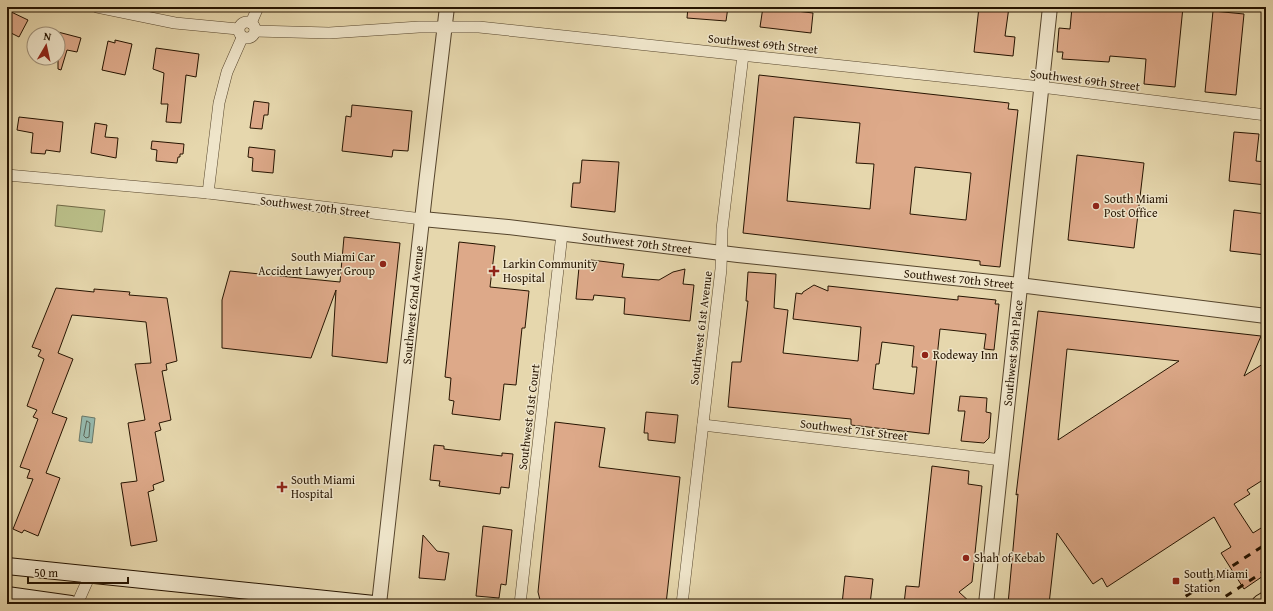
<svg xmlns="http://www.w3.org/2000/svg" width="1273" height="611" font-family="'Gentium Book Plus',serif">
  <rect width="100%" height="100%" fill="#e6d7ad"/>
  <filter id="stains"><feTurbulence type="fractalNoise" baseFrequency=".005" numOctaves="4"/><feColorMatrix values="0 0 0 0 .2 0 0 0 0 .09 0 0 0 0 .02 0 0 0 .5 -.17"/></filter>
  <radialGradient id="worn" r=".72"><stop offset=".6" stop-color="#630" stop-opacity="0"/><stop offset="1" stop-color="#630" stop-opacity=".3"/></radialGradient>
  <path fill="#b9bd87" stroke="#706844" d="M57,205L105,210L102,232L55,226Z"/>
  <path fill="#96b9ad" stroke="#697768" d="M82,416L95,418L92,443L79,441Z"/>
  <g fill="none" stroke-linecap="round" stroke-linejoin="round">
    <path stroke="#5e6657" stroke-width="1" d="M87,421L90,423L89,437L86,438L84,436Z"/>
  </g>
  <g fill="#dda989" stroke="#261401" fill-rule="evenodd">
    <path d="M688,7H728L726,21L687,18Z"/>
    <path d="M763,7L813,13L811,33L760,27Z"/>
    <path d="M979,7H1009L1005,36L1015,37L1013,56L974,52Z"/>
    <path d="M1072,7H1183L1175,87L1144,84L1146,59L1110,56L1109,62L1062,59L1063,52H1057L1059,28L1070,29Z"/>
    <path d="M7,10L28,20L19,37L7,31Z"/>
    <path d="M1213,11L1244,14L1236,95L1205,92Z"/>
    <path d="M58,32L81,38L77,52L67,50L61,70L58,69Z"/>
    <path d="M115,40L132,44L125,75L102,70L108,41L115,43Z"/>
    <path d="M156,48L199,54L196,77L186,75L181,123L166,122L168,104H161L164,73L153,69Z"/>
    <path d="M759,75L1009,103L1008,109L1018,110L1000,267L980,265V261L743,233ZM794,117L860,123L856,163L874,164L870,209L787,201ZM915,167L971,173L966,220L910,214Z"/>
    <path d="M254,101L269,103L268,115H264L262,129L250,128Z"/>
    <path d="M352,105L412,111L408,151L393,150L392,157L342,151L346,116L351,117Z"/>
    <path d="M19,117L63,122L60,152L46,150L45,154L31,153L33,133L17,130Z"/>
    <path d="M95,123L107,125L105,137L118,138L116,158L91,153Z"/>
    <path d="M1234,132L1259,134L1256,161L1266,162V185L1229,181Z"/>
    <path d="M152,141L184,144L183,154H180V157H178L177,163L156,161L157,150L151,149Z"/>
    <path d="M249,147L275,150L273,173L252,171L253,158L248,157Z"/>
    <path d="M1077,155L1144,163L1134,248L1068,240Z"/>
    <path d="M582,160L619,162L615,212L571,207L573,183H580Z"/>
    <path d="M1234,210L1266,214V255L1230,251Z"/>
    <path d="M344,237L400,243L387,363L332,356L336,290L311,358L222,348V300L230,271L340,282Z"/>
    <path d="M459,242L495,246L490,287L529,291L525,328H522L516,385L504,384L500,420L452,414L454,401L449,400L451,378L445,377Z"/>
    <path d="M591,260L624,264L622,277L659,280L673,272L685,269L683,284L694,285L690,321L624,314L625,298L594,295L593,300L576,299L579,267Z"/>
    <path d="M748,272L776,274L774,308L788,310L783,353L858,361L861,327L793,319L796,293L802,294L803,292L814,285L828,291V286L958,300V296L996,300L995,304H999L994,350L984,349L986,334L940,329L929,434L851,425V419L728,407L732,362H741L748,301H746ZM882,342L914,346L912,367H917L914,394L873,389L876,364H879Z"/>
    <path d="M56,288L94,292V289L130,292L129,295L167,298L177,361L166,364L167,370L162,371L171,420L159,423L161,430L155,432L164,481L153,485L154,490L148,492L157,541L131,546L121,483L137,481L128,423L145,420L135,364L151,363L146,322L72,315L58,353L73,359L52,413L67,418L46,473L60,478L38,536L24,530L22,533L13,529L33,479L27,478L30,470L20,467L38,419L33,417L37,410L27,406L44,359L38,356L41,350L32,347Z"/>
    <path d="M1038,311L1261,336L1244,376L1266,362V478L1247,490L1250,494L1234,504L1253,533L1266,525V574L1244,589L1221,553L1231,547L1214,517L1107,587L1102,578L1093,584L1057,533L1049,604H1008L1018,494L1016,495ZM1067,349L1179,361L1058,440Z"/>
    <path d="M960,396L987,398L986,412L991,413L989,438L984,443L961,441L965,411H958Z"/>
    <path d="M646,412L678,415L675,443L648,440V433H644Z"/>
    <path d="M555,422L605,428L599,467L680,477L666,604H543L540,600L538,592Z"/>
    <path d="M434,445L444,446V449L502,456V453L513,454L509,488L501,487L500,494L439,486L440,481L430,480Z"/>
    <path d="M932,466L969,471L968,484L982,486L972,582L959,592L972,604H904L906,586L919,587Z"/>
    <path d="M483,526L512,530L506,585L501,584L499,598L476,596Z"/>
    <path d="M423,535L437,551L449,553L445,580L419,578Z"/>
    <path d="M845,576L873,579L870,604H842Z"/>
  </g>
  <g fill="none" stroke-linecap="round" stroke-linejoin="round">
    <g stroke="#56452c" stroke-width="12">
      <g id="minor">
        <path d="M97,7L175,23L238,29"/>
        <circle cx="247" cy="30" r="8"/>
        <path d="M251,23L258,7"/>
        <path d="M255,31L329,33L419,27H479L1041,87L1266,115"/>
        <path d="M7,175L208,193L422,219"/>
        <path d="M208,193L219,103L227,72L242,38"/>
        <path d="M703,425L1002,460"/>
        <path d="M77,604L90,575"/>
        <path d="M520,604L562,234"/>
        <path d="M682,604L721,269L722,229L743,55"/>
      </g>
    </g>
    <g stroke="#56452c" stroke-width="16">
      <g id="tertiary">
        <path d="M422,219L508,227L738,255L1019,285L1266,316"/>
        <path d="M379,604L426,184L447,7"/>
        <path d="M986,604L1050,7"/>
      </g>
    </g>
    <g stroke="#261401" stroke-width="18">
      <g id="secondary">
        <path d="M7,566L374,604"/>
        <path d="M7,595L71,604"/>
      </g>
    </g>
    <g stroke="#261401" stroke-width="20">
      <path id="trunk" d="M1261,604L1266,601"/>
    </g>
    <use href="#minor" stroke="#efe5ca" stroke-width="11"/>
    <use href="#tertiary" stroke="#efe5ca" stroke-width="14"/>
    <use href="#secondary" stroke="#efe5ca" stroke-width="16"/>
    <use href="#trunk" stroke="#e6d7ad" stroke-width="18"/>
    <g stroke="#261401" stroke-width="3" stroke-dasharray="7 7" stroke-linecap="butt">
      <path d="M1174,604L1266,544"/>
      <path d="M1214,604L1266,570"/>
    </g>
  </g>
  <g fill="#8f2418" stroke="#efe5ca" stroke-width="1.5">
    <circle cx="1096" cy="206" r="4"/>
    <circle cx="383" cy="264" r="4"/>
    <path d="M492 265h4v4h4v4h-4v4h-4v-4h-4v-4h4z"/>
    <circle cx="925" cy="355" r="4"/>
    <path d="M280 481h4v4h4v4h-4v4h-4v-4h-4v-4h4z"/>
    <circle cx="966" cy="558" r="4"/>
    <rect x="1172" y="577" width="8" height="8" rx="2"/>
  </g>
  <g text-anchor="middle" stroke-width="3" stroke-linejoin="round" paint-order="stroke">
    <g font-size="12" fill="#261401" stroke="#efe5ca">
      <text transform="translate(763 44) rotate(6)" y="4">Southwest 69th Street</text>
      <text transform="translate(1085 80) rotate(7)" y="4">Southwest 69th Street</text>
      <text transform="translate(315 207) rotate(7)" y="4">Southwest 70th Street</text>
      <text transform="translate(637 243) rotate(7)" y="4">Southwest 70th Street</text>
      <text transform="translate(959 279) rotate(6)" y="4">Southwest 70th Street</text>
      <text transform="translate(413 305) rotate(-84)" y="4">Southwest 62nd Avenue</text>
      <text transform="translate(701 328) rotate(-83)" y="4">Southwest 61st Avenue</text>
      <text transform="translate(1013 353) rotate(-84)" y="4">Southwest 59th Place</text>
      <text transform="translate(529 417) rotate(-83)" y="4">Southwest 61st Court</text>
      <text transform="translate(854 430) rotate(7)" y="4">Southwest 71st Street</text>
    </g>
    <g font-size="12" fill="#261401" stroke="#efe5ca" text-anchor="start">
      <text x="1104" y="203">South Miami<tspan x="1104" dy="14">Post Office</tspan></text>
      <text x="375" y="261" text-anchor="end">South Miami Car<tspan x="375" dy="14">Accident Lawyer Group</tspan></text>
      <text x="503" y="268">Larkin Community<tspan x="503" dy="14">Hospital</tspan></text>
      <text x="933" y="359">Rodeway Inn</text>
      <text x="291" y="484">South Miami<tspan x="291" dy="14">Hospital</tspan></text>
      <text x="974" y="562">Shah of Kebab</text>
      <text x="1184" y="578">South Miami<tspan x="1184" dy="14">Station</tspan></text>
    </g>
  </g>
  <rect width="1273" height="611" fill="none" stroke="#e6d7ad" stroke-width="24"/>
  <rect x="8" y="8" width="1257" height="595" fill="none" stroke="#261401" stroke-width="2"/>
  <rect x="12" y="12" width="1249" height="587" fill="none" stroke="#261401"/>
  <g transform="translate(46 46) rotate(9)"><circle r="19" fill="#efe5ca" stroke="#9f917a"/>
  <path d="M0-3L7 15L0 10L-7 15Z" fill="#8f2418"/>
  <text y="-6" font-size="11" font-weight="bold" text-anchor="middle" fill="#261401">N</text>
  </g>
  <path d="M28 577v6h100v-6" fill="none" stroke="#261401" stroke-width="2"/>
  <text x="34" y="577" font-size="12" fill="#261401" stroke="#efe5ca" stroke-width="3" paint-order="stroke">50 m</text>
  <rect width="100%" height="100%" filter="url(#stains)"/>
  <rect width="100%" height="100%" fill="url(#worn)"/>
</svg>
